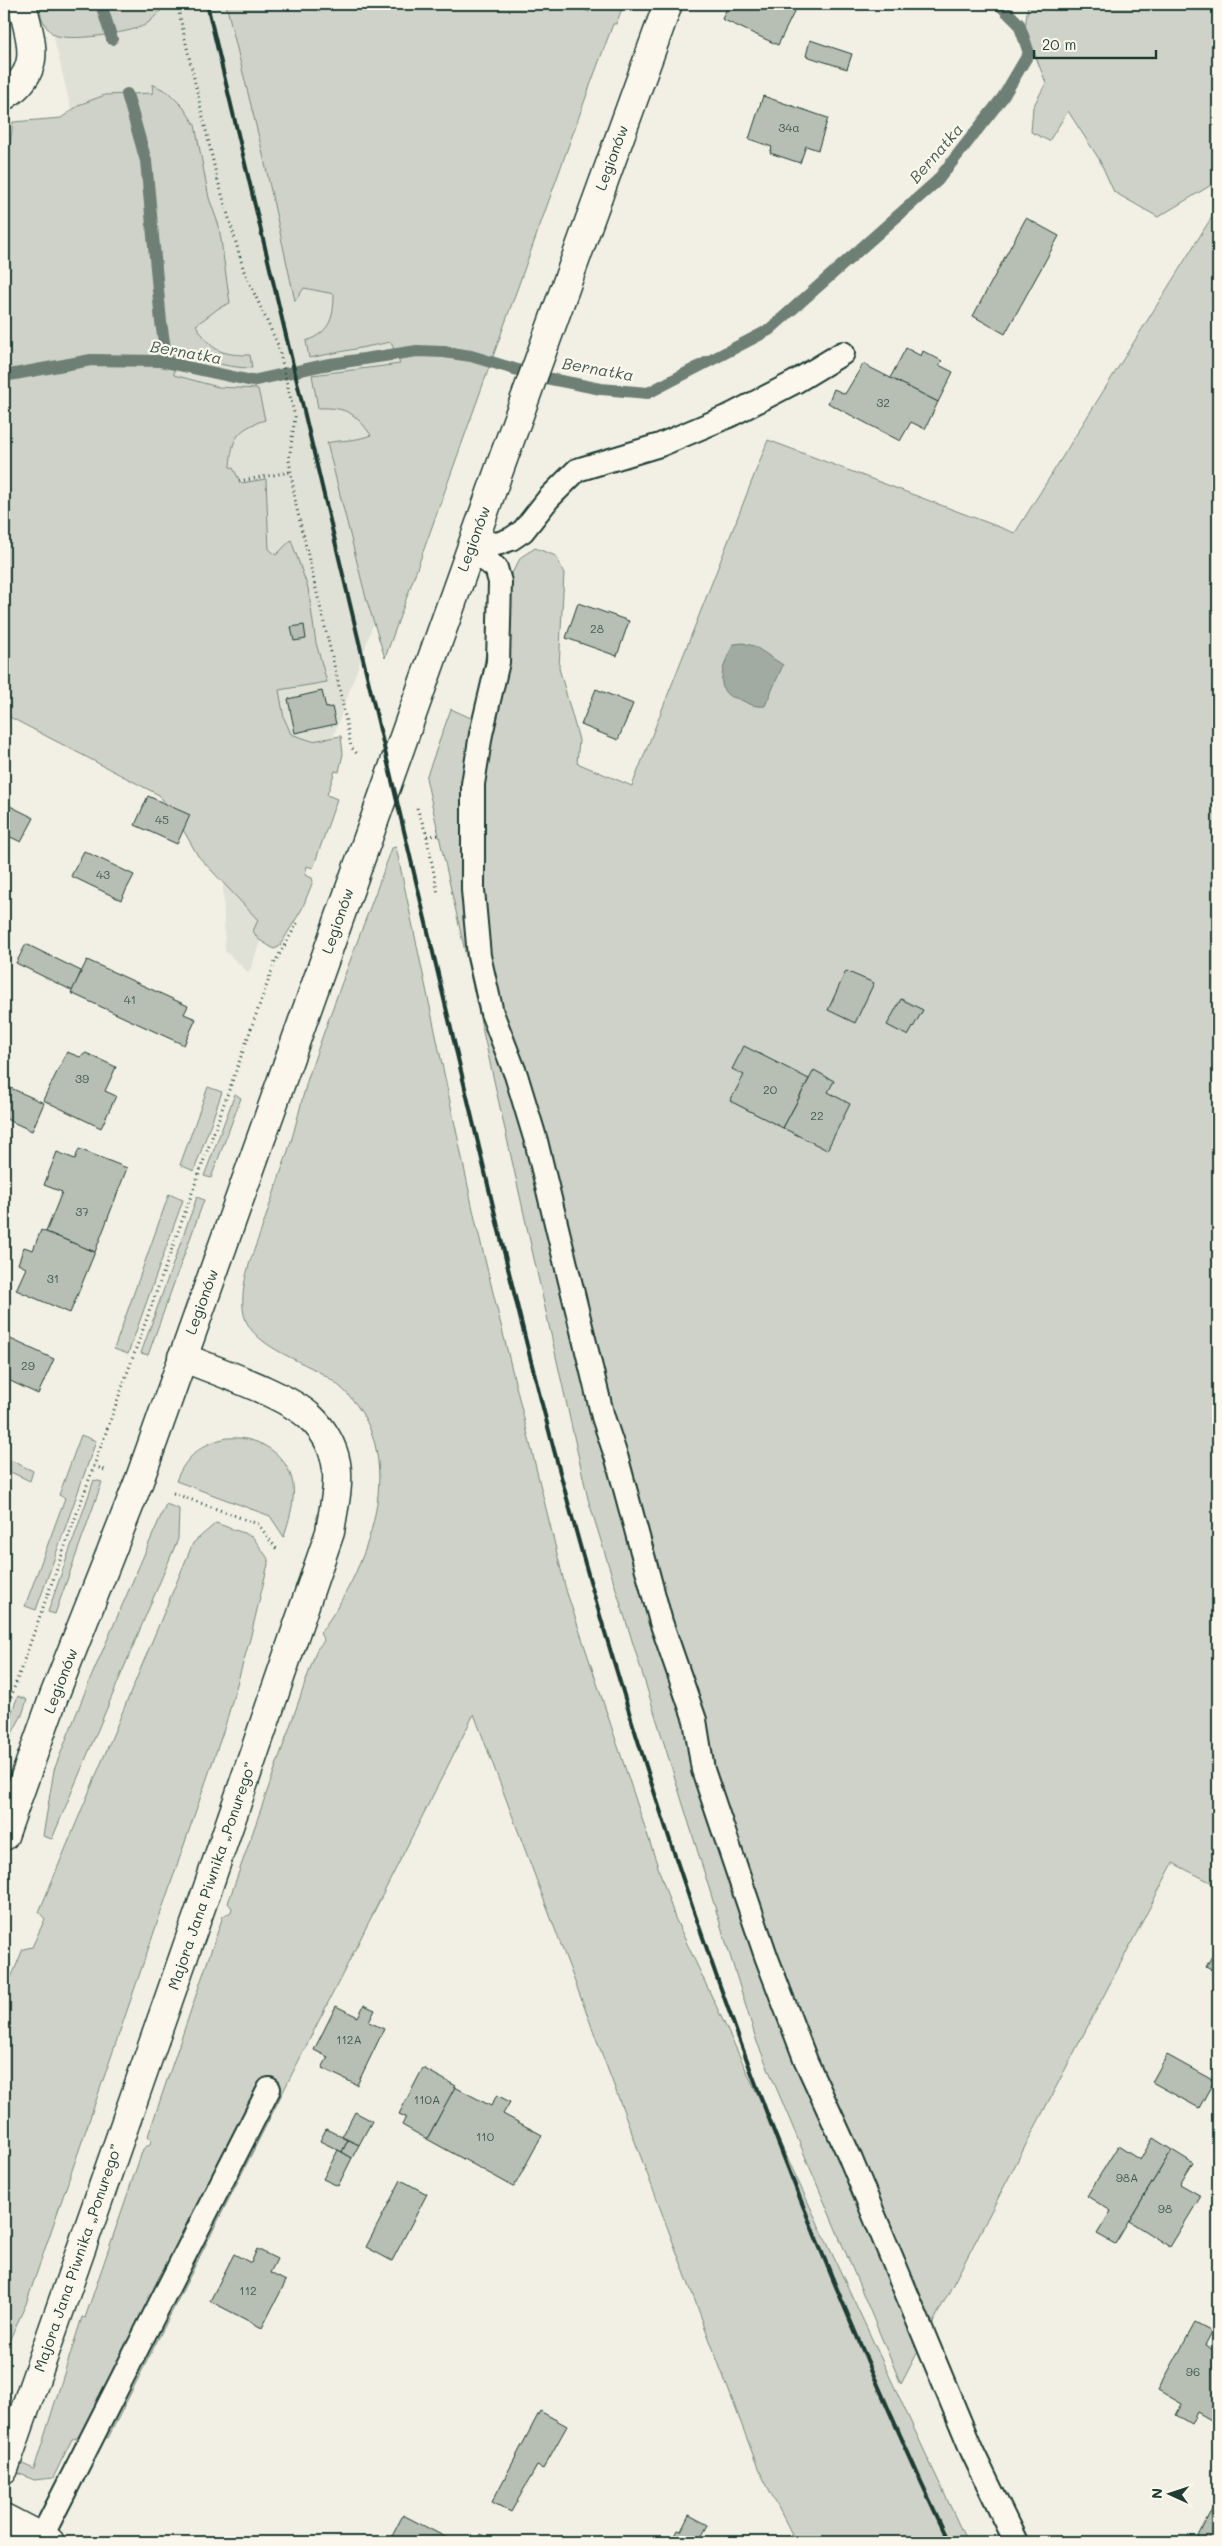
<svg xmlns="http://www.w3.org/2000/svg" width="1222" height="2546" font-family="Mali,sans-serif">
  <rect width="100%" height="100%" fill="#f2f0e5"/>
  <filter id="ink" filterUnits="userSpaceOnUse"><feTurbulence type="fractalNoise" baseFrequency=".02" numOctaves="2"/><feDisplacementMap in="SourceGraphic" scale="10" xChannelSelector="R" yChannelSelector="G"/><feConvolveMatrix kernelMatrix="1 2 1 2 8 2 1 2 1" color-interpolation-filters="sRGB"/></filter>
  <g filter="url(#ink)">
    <path fill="#e0e1d6" d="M46,4H398L480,325L249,973L225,951L221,825L127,348Z"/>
    <g fill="#cfd2c8" stroke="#77887e">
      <path d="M38,4H168C160,10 153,20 145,25C130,33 67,43 53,34C43,26 41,16 38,4Z"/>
      <path d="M226,4H570L589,12L593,4H624L616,24H613L591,83L385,658L366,598L327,443C343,439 353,442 371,435C355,413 347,407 318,408L312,375L400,364L391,342L309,358L306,341C330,332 334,318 334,294L304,288L295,301L262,150Z"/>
      <path d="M1028,4H1218V181L1158,217L1114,192L1099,159L1068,111L1049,141L1031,132L1033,107L1046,83L1025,29Z"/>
      <path d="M152,84L168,92L183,107L195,125L209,198L219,226L230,303L219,308L196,325C212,351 220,355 250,355L252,368C221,368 203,357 174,354V375L218,387L258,389L265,420C237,429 232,438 230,467L233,468L241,483L266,479L269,549L276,555L291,540L308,588L316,643L327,682L279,690L284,718L291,734L312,741L341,736L343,754L339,772L335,771L327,795L337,799L313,868L307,866L305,875L312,878L313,881L302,909L279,947L274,949L258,939L253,931L258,920L198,856L177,819L159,795L4,714V153L9,152L13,122L61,118L81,104L105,95L153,93Z"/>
      <path d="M1218,207V1886L1173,1863L901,2384L757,2042L588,1499L426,778L451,709L482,723L479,695L490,628L499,596L521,557L535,548L556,556L564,573L559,668L579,740L577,763L632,786L768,440L1015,533Z"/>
      <path d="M396,847L475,1219L566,1590L675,1918L967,2542H796L758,2468L474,1714L108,2438L93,2435L72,2439L53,2478L34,2480L4,2467V2456L34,2469L82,2317L85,2318L143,2149L150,2144L152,2140L148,2136L223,1916L231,1912L232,1908L228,1903L317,1649L324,1641L320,1633C372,1563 417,1441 329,1378C302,1359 245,1346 243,1308C241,1281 252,1256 261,1231C270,1204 279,1178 288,1151C296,1127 301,1102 308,1078C334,1001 364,925 392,848Z"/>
      <path d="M208,1087L222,1092L194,1171L180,1165Z"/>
      <path d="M235,1094L241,1098L211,1178L204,1176Z"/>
      <path d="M169,1194L183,1200L128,1354L114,1349Z"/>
      <path d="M197,1197L204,1200L148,1355L141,1353Z"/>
      <path d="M81,1435L96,1441L36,1610L25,1606L65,1498L59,1495Z"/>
      <path d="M228,1438C263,1435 298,1461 293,1499C292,1512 287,1525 284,1537L270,1516L176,1481C185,1457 203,1442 228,1438Z"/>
      <path d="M4,1457L33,1471L30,1481L4,1469Z"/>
      <path d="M94,1480L102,1482L55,1614L48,1612Z"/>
      <path d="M166,1504L179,1509L178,1539L52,1839L43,1836L54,1770L89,1682Z"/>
      <path d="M216,1523L252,1536L269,1560L250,1639L225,1726L26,2304L4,2352V1995L23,1949L32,1947L45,1919L39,1912L193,1543Z"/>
      <path d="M18,1696L27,1700L22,1715L4,1748V1732Z"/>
    </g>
    <path fill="#a2aba1" stroke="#6e7f75" d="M743,643L754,646L783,665L765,706C755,707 749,704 739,699C736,698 731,697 728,695C714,684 727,655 734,644Z"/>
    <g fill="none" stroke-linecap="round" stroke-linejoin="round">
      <g stroke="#6e7f75" stroke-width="12">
        <path d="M101,4L112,39"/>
        <path d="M127,94L146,161L161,322L167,362"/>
        <path d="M4,376L91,360L160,361L252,381L324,365L417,351L444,352L471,356L541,377L601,389L648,393L769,330L937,181L1003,97L1029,53L1019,24L999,4"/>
      </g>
    </g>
    <g fill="#b7beb3" stroke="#1f3d34">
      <path d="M729,4H798L778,45L722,19Z"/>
      <path d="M810,40L852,54L847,69L806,56Z"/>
      <path d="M763,96L828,118L818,150L806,146L800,163L770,153L772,147L749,139Z"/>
      <path d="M1026,218L1059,236L1005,334L973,316Z"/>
      <path d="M906,348L921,356L923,351L942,361L939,365L953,372L938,402L890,378Z"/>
      <path d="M863,364L938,402L925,429L911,422L900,441L828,403L834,389L845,394Z"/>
      <path d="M578,603L629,621L617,656L566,638Z"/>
      <path d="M304,625L306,639L294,641L291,627Z"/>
      <path d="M596,689L633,704L618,740L581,725Z"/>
      <path d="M322,691L326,708L332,707L336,724L295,733L288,699Z"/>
      <path d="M148,796L190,815L177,844L135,825Z"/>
      <path d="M4,803L34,818L21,842L4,834Z"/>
      <path d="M84,851L134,875L121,900L71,876Z"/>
      <path d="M26,944L81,971L73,991L16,963Z"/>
      <path d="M87,960L188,1006L184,1014L196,1019L184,1045L71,993Z"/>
      <path d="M846,971L874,983L855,1023L828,1010Z"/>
      <path d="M901,999L923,1010L908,1036L887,1025Z"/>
      <path d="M744,1046L809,1079L783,1128L730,1101L744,1075L732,1069Z"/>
      <path d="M67,1052L80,1057L86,1053L116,1067L105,1091L116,1096L101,1128L43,1100Z"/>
      <path d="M814,1070L834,1081L828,1092L850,1104L827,1150L783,1128Z"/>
      <path d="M4,1085L44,1103L32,1131L4,1118Z"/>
      <path d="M79,1149L127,1168L95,1252L46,1232L62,1192L44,1185L57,1152L75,1159Z"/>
      <path d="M41,1230L95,1252L70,1313L16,1290L26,1268L18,1264L24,1247L33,1250Z"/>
      <path d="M4,1336L54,1359L38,1394L6,1379L8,1374L4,1372Z"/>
      <path d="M1218,1945V1974L1206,1967Z"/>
      <path d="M364,2005L375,2010L369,2022L384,2029L357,2085L322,2068L328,2057L314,2050L336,2006L358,2017Z"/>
      <path d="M1167,2055L1214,2081L1199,2108L1152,2082Z"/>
      <path d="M423,2068L456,2086L427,2139L402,2125L406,2117L399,2114Z"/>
      <path d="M455,2087L491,2106L497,2095L510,2102L503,2114L542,2135L514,2187L427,2139Z"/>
      <path d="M355,2112L372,2121L359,2145L342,2137Z"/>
      <path d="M326,2129L348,2140L342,2152L320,2141Z"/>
      <path d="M1153,2138L1172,2150L1115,2244L1097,2234L1111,2211L1087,2196L1118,2146L1140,2160Z"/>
      <path d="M348,2140L359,2145L352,2158L342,2152Z"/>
      <path d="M338,2150L352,2158L338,2186L323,2179Z"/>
      <path d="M1172,2150L1193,2163L1180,2184L1201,2196L1170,2247L1129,2221Z"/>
      <path d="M401,2180L427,2194L392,2261L366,2247Z"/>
      <path d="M257,2249L277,2259L270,2273L286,2281L262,2328L210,2301L234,2254L251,2263Z"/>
      <path d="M1195,2323L1212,2332L1205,2345L1218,2353V2424L1197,2412L1191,2424L1176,2415L1182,2404L1158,2390Z"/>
      <path d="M540,2411L567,2426L543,2469L537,2466L511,2512L492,2502Z"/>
      <path d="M1218,2497V2542H1195Z"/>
      <path d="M403,2515L455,2542H389Z"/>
      <path d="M689,2515L708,2525L699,2541L701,2542H671L677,2530L681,2531Z"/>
      <path d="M481,2534L497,2542H477Z"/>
    </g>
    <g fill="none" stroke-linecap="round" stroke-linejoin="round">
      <g stroke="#1f3d34" stroke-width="26">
        <g id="lane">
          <path d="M475,540L497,544L511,539L523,531L549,498L577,470L660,445L731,415L795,382L843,353"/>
          <path d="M471,550L496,568L500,582L498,662L481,734L473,784V890L479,956L492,1013L516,1075L536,1141L603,1417L617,1459L661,1622L695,1720L703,1770L766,1956L806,2061L849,2155L972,2451L1016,2542"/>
          <path d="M41,2538L269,2089"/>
        </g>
      </g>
      <g stroke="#1f3d34" stroke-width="31">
        <g id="street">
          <path d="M4,96C44,71 31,42 22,4"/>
          <path d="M4,2469L207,1890L330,1532C333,1510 340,1485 336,1463C333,1446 323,1429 310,1417C285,1394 216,1371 182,1357"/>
        </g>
      </g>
      <g stroke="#1f3d34" stroke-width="31">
        <g id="secondary">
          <path d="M4,1836L54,1696L139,1481L498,473L668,4"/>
          <path d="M4,2518L50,2542"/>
        </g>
      </g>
      <g stroke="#1f3d34" stroke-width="3" stroke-dasharray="1 4" stroke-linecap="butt">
        <path d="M177,4L216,174L233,232L244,271L278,345L295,417L289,460L296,505L339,686L351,747L359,756"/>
        <path d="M239,481L290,472"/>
        <path d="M417,808L426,833L438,894"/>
        <path d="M427,836L441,835"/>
        <path d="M94,1466L105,1470"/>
        <path d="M173,1493L258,1524L278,1551"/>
        <path d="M4,1716L275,962L298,922"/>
      </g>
      <use href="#lane" stroke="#fbf7ec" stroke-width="22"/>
      <use href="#street" stroke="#fbf7ec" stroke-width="28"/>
      <use href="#secondary" stroke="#fbf7ec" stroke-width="28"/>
      <path stroke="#1f3d34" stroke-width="4" d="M207,4C278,302 349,600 420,898C481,1152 537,1409 613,1659C703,1961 815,2257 949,2542"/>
    </g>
  </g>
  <g text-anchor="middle" stroke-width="4.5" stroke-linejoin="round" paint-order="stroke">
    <g font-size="12" fill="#455d54">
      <text x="789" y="132">34a</text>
      <text x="883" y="407">32</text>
      <text x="597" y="633">28</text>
      <text x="162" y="824">45</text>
      <text x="103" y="879">43</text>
      <text x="130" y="1004">41</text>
      <text x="82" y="1083">39</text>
      <text x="770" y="1094">20</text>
      <text x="817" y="1120">22</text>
      <text x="82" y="1216">37</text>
      <text x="53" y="1283">31</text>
      <text x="28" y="1370">29</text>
      <text x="349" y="2044">112A</text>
      <text x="427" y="2104">110A</text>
      <text x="485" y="2141">110</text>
      <text x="1127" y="2182">98A</text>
      <text x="1165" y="2213">98</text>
      <text x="248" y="2295">112</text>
      <text x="1193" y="2376">96</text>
    </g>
    <g font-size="15" fill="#1f3d34" stroke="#fbf7ec">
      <text transform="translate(612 158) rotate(-70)" y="5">Legionów</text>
      <text transform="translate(474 539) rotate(-70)" y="5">Legionów</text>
      <text transform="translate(338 921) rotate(-71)" y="5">Legionów</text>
      <text transform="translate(202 1302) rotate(-70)" y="5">Legionów</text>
      <text transform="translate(61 1681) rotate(-69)" y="5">Legionów</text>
      <text transform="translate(212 1876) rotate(-71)" y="5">Majora Jana Piwnika „Ponurego”</text>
      <text transform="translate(78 2258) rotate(-71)" y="5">Majora Jana Piwnika „Ponurego”</text>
    </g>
    <g font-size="16" font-style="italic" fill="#465e55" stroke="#fbf7ec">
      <text transform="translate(936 153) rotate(-49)" y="6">Bernatka</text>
      <text transform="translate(186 352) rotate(10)" y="6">Bernatka</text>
      <text transform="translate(598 369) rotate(10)" y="6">Bernatka</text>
    </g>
  </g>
  <rect width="1222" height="2546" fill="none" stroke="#fbf7ec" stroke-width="20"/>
  <rect x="10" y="10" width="1202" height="2526" fill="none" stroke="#1f3d34" stroke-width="2" filter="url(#ink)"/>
  <g transform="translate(1170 2494) rotate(273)" stroke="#fbf7ec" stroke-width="4" paint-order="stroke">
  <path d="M0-4L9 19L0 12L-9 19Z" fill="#1f3d34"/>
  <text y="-8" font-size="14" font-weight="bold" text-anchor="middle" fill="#1f3d34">N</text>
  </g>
  <path d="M1034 50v8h122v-8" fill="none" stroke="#1f3d34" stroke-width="2.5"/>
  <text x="1042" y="50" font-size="15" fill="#1f3d34" stroke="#fbf7ec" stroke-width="4" paint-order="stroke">20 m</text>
</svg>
